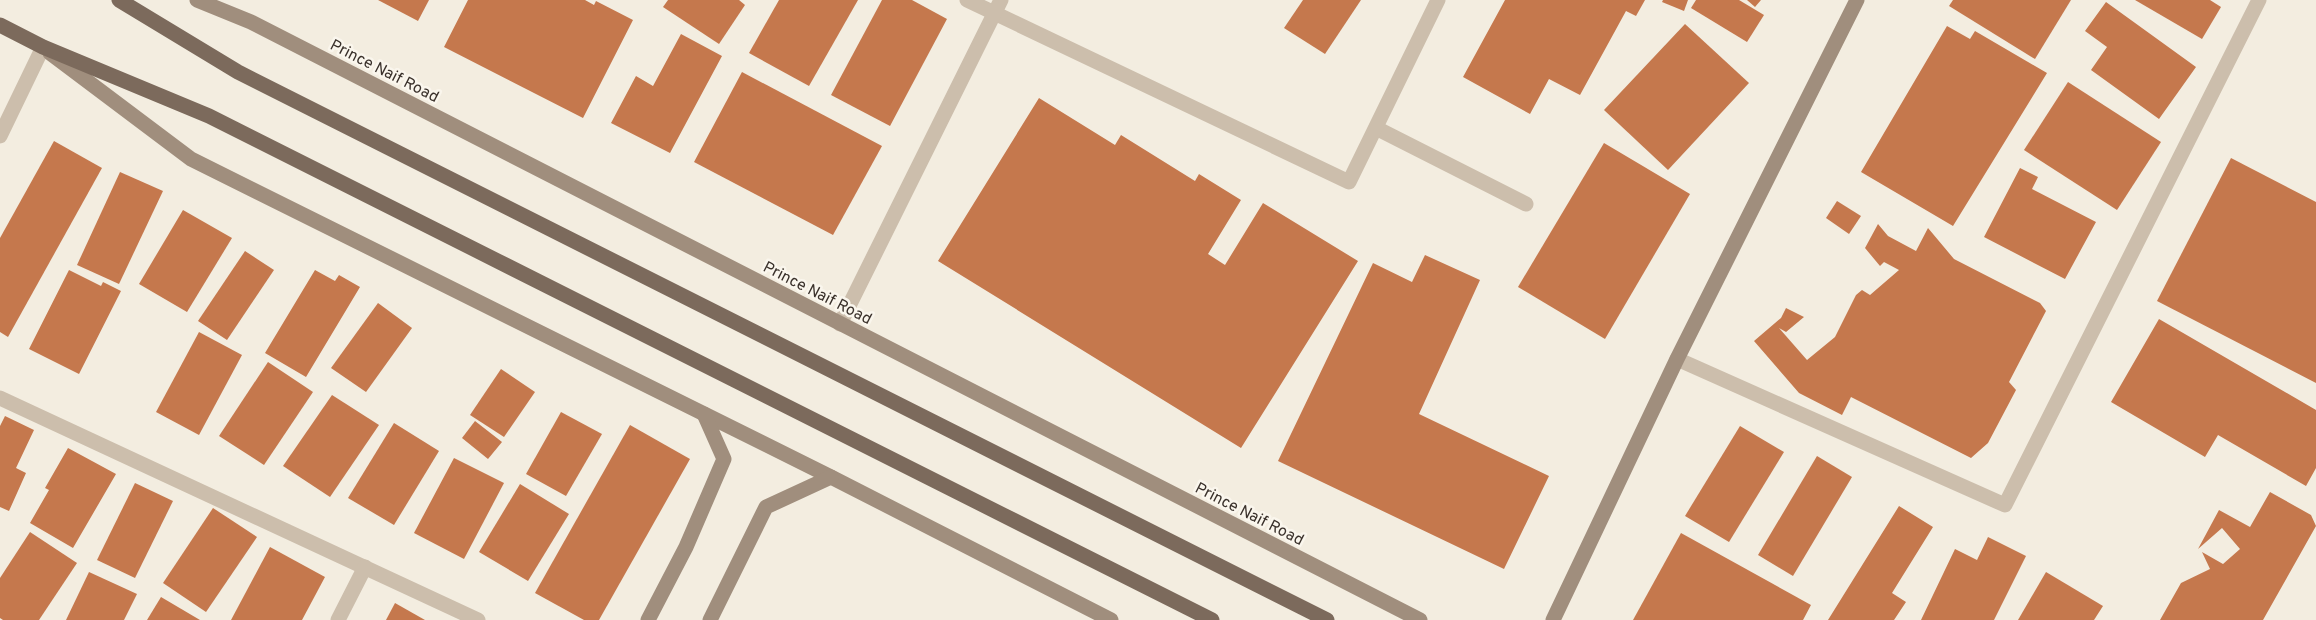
<svg xmlns="http://www.w3.org/2000/svg" width="2316" height="620" font-family="Overpass,sans-serif">
  <rect width="100%" height="100%" fill="#f3ede0"/>
  <g fill="#c5784d">
    <path d="M378,0H429L418,21Z"/>
    <path d="M468,0H585L594,5L596,1L633,20L583,118L444,47Z"/>
    <path d="M668,0H739L745,5L719,44L663,7Z"/>
    <path d="M779,0H858L809,86L749,53Z"/>
    <path d="M882,0H912L947,19L890,126L831,95Z"/>
    <path d="M1303,0H1361L1325,54L1284,28Z"/>
    <path d="M1505,0H1645L1636,16L1626,11L1580,95L1549,79L1530,114L1463,77Z"/>
    <path d="M1663,0H1688L1684,11L1662,2Z"/>
    <path d="M1696,0H1739L1764,15L1747,42L1691,8Z"/>
    <path d="M1747,0H1761L1755,7Z"/>
    <path d="M1953,0H2071L2035,59L1949,6Z"/>
    <path d="M2135,0H2210L2221,7L2202,39Z"/>
    <path d="M2106,2L2196,67L2159,119L2091,70L2107,47L2085,31Z"/>
    <path d="M1685,24L1749,83L1668,170L1604,110Z"/>
    <path d="M1947,26L1970,39L1975,31L2047,73L1953,226L1861,172Z"/>
    <path d="M681,34L722,56L670,153L611,123L636,76L653,86Z"/>
    <path d="M742,72L882,146L833,235L694,162Z"/>
    <path d="M2068,82L2161,142L2117,210L2024,150Z"/>
    <path d="M1039,98L1115,145L1121,135L1195,181L1199,174L1241,200L1208,254L1225,265L1263,203L1358,261L1241,448L938,261Z"/>
    <path d="M54,141L102,168L8,337L0,332V238Z"/>
    <path d="M1604,143L1690,194L1605,339L1518,287Z"/>
    <path d="M2231,158L2316,202V383L2157,301Z"/>
    <path d="M2020,168L2038,177L2032,189L2096,222L2065,279L1984,237Z"/>
    <path d="M120,172L163,191L119,284L77,265Z"/>
    <path d="M1837,201L1861,216L1849,234L1826,218Z"/>
    <path d="M183,210L232,238L187,312L139,284Z"/>
    <path d="M1878,224L1888,236L1916,251L1928,228L1954,259L2040,303L2046,311L2009,382L2016,390L1988,443L1971,458L1851,397L1842,415L1799,393L1754,341L1781,318L1786,308L1804,317L1786,332L1779,328L1807,360L1835,337L1856,295L1862,290L1870,295L1899,270L1884,262L1880,266L1865,248Z"/>
    <path d="M245,251L274,270L227,340L198,321Z"/>
    <path d="M1425,255L1480,280L1419,414L1549,476L1504,569L1278,461L1373,263L1412,282Z"/>
    <path d="M69,270L101,286L103,282L121,291L79,374L29,349Z"/>
    <path d="M315,270L335,281L339,275L360,287L306,377L265,353Z"/>
    <path d="M378,303L412,328L366,392L331,368Z"/>
    <path d="M2159,319L2316,410V468L2306,486L2218,435L2205,457L2111,402Z"/>
    <path d="M199,332L242,355L199,435L156,412Z"/>
    <path d="M268,362L313,392L264,465L219,436Z"/>
    <path d="M501,369L535,392L504,437L470,415Z"/>
    <path d="M332,395L379,425L330,497L283,466Z"/>
    <path d="M561,412L602,434L566,496L526,474Z"/>
    <path d="M5,416L34,430L16,468L26,473L9,511L0,507V426Z"/>
    <path d="M475,421L502,442L488,459L462,438Z"/>
    <path d="M394,423L439,451L394,525L348,498Z"/>
    <path d="M630,425L690,459L599,620H584L535,593Z"/>
    <path d="M1740,426L1784,452L1729,542L1685,516Z"/>
    <path d="M68,448L116,474L73,548L30,523L49,490L45,488Z"/>
    <path d="M1817,456L1852,477L1793,576L1758,555Z"/>
    <path d="M454,458L504,483L464,559L414,533Z"/>
    <path d="M135,483L173,501L135,578L97,560Z"/>
    <path d="M520,484L569,514L528,581L479,552Z"/>
    <path d="M2270,492L2311,515L2316,526L2263,620H2160L2181,583L2210,569L2202,552L2223,564L2240,549L2222,528L2198,549L2219,510L2250,527Z"/>
    <path d="M1899,506L1933,527L1892,593L1906,602L1894,620H1828Z"/>
    <path d="M213,508L257,537L206,612L163,583Z"/>
    <path d="M30,532L77,563L39,620H3L0,618V578Z"/>
    <path d="M1681,533L1811,605L1803,620H1633Z"/>
    <path d="M1988,537L2026,556L1994,620H1921L1955,549L1977,560Z"/>
    <path d="M270,547L325,577L302,620H231Z"/>
    <path d="M89,572L137,594L124,620H66Z"/>
    <path d="M2046,572L2103,606L2094,620H2018Z"/>
    <path d="M161,597L200,620H147Z"/>
    <path d="M395,603L425,620H386Z"/>
  </g>
  <g fill="none" stroke-linecap="round" stroke-linejoin="round">
    <path stroke="#ccbeac" stroke-width="15" d="M1376,128L1526,204"/>
    <g stroke="#ccbeac" stroke-width="15">
      <path d="M967,0L1349,182L1438,0"/>
      <path d="M0,136L43,47"/>
      <path d="M840,324L1001,0"/>
      <path d="M1677,359L2005,505L2259,0"/>
      <path d="M0,398L478,620"/>
      <path d="M338,620L365,567"/>
    </g>
    <g stroke="#a08e7d" stroke-width="15">
      <path d="M197,0L251,22L1420,620"/>
      <path d="M50,53L191,159L831,477L1111,620"/>
      <path d="M648,620L686,547L724,459L704,414"/>
      <path d="M710,620L766,507L831,477"/>
      <path d="M1553,620L1677,359L1857,0"/>
    </g>
    <g stroke="#7c6a5c" stroke-width="15">
      <path d="M119,0L238,72L1327,620"/>
      <path d="M0,25L43,47L209,116L1212,620"/>
    </g>
  </g>
  <g text-anchor="middle" stroke-width="5" stroke-linejoin="round" paint-order="stroke">
    <g font-size="16" fill="#3a312b" stroke="#faf6ed">
      <text transform="translate(385 70) rotate(27)" y="6">Prince Naif Road</text>
      <text transform="translate(818 292) rotate(27)" y="6">Prince Naif Road</text>
      <text transform="translate(1250 513) rotate(27)" y="6">Prince Naif Road</text>
    </g>
  </g>
</svg>
